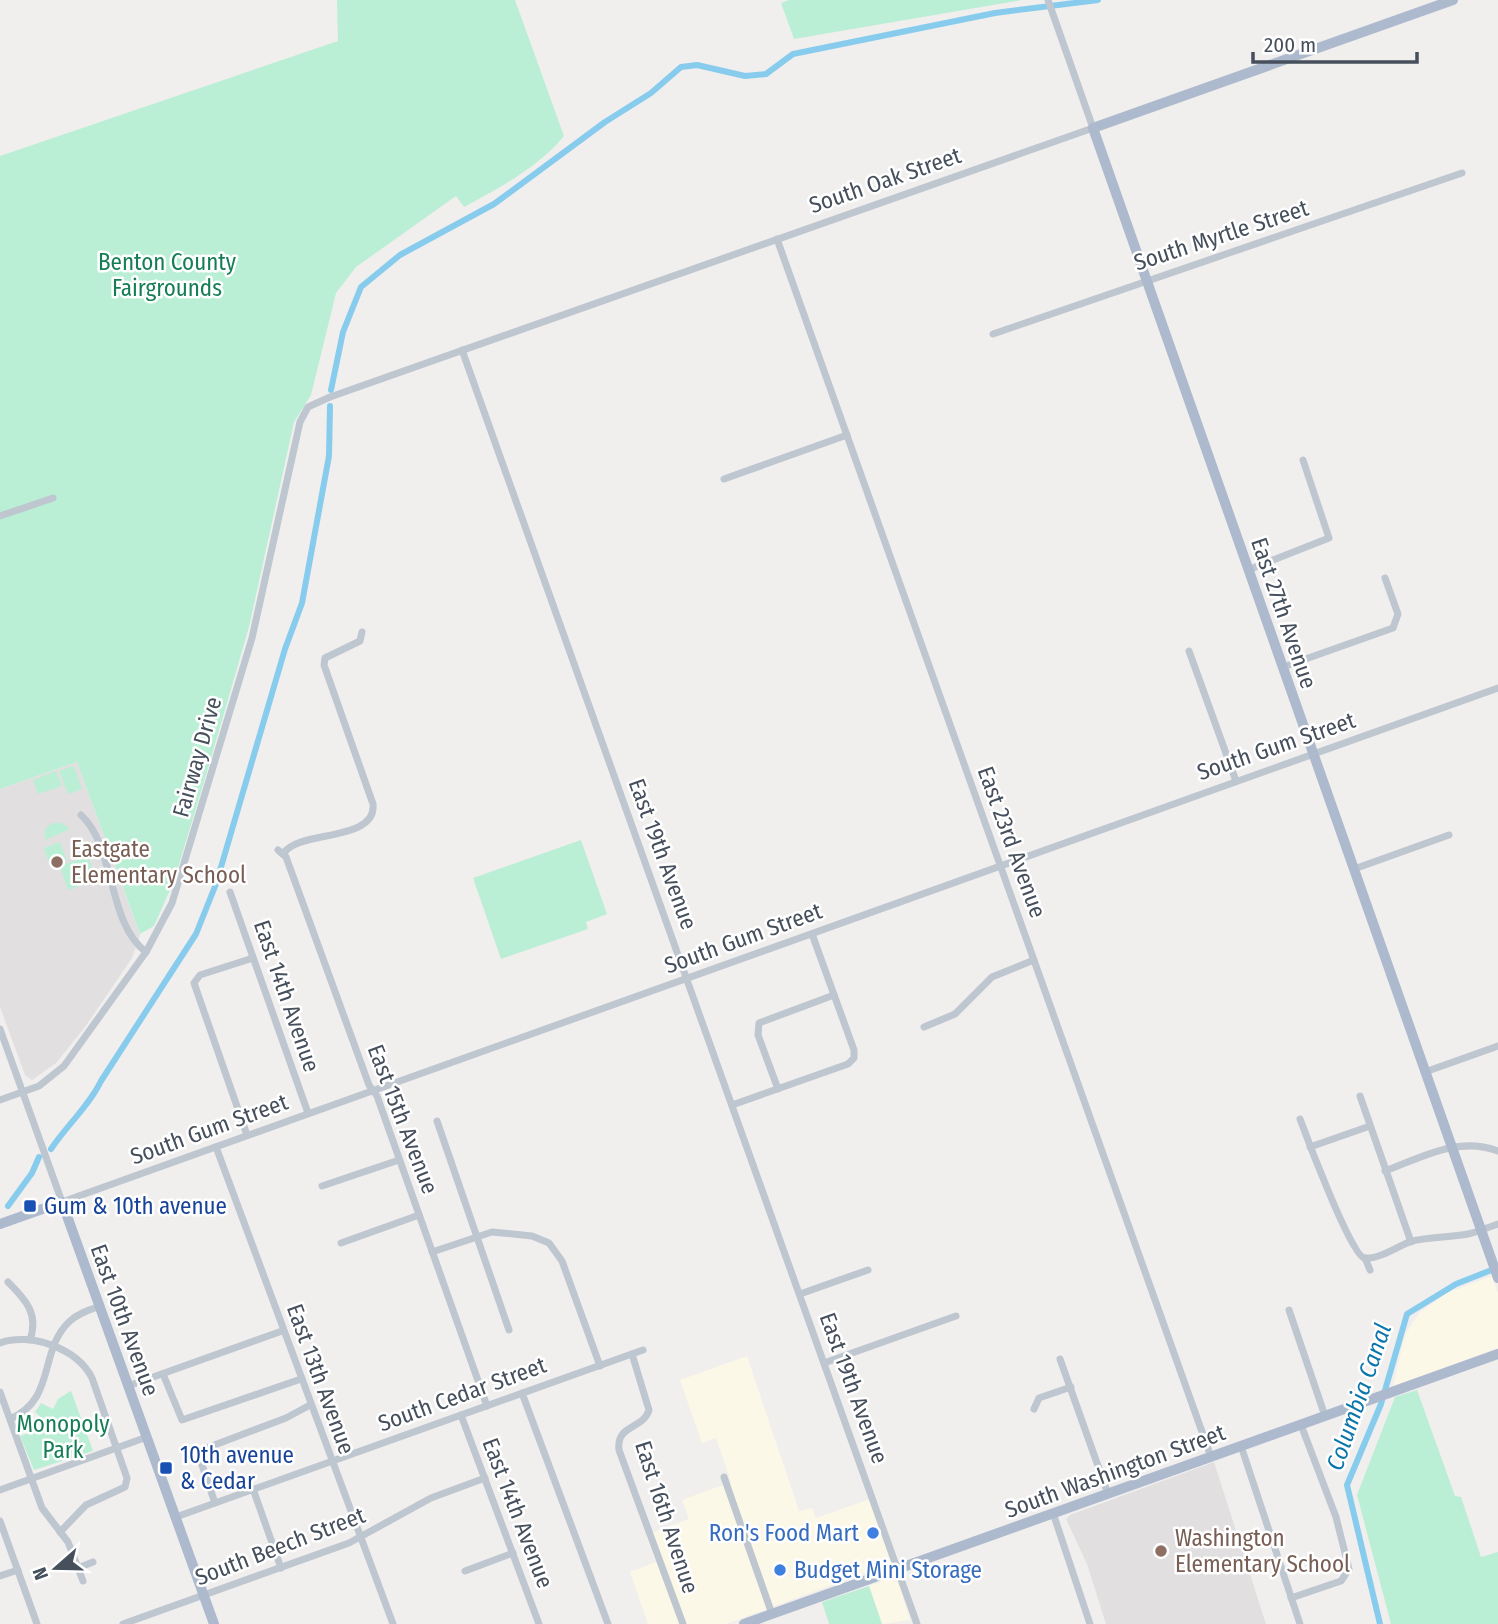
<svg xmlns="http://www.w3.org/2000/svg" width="1498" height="1624" font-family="'Fira Sans Condensed',sans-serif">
  <rect width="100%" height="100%" fill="#f1eeee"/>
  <g fill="#fcf8e7">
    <path d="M1492,1276L1498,1294V1348L1393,1386L1405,1335L1419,1313L1447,1293Z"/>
    <path d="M747,1356L799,1511L812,1508L816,1518L870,1499L891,1563L726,1624H648L630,1572L656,1562L646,1535L689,1519L682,1500L731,1482L716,1438L702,1443L680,1380Z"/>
    <path d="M889,1578L898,1582L910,1620L882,1624L869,1586Z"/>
  </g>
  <g fill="#e2dfe0">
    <path d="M77,762L140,935L132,958L85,1027L56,1063L32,1080L25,1075L0,1007V789Z"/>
    <path d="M1214,1462L1266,1624H1106L1087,1564L1066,1519L1070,1515Z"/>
  </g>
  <g fill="#bbefd5">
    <path d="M337,0H515L564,136C539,167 499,188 464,207L456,196L356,267L336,293L311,395L294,422L249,627L209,765L174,881L154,926L140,934L77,762L0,789V156L338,41Z"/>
    <path d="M789,0H1022L794,39L781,3Z"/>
    <path d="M74,766L82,789L68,794L59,771Z"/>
    <path d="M56,771L62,786L38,794L33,780Z"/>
    <path d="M52,823H62L70,829L45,840V829Z"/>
    <path d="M581,840L607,914L586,922L588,929L501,959L473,878Z"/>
    <path d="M60,842L67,861L50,867L44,848Z"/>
    <path d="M88,856L97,880L68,890L60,866Z"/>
    <path d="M1417,1390L1455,1496L1461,1497L1481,1557L1498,1552V1624H1391L1357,1495L1395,1397Z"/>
    <path d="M71,1391L93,1451L34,1470L20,1436L39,1429L45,1421L35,1412L41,1403L53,1409L58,1399Z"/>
    <path d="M869,1586L882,1624H829L822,1602Z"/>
  </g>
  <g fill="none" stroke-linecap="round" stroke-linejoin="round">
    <g stroke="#88cced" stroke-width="6">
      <path d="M331,390L343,332L361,287L400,255L494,204L605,122L651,93L681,67L697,65L745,76L766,74L793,54L995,13L1098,0"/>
      <path d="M51,1149C67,1125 89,1106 101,1081L196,934L216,884L285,649L302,603L329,456L330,406"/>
      <path d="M8,1206L32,1173L39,1157"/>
      <path d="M1380,1624L1347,1485L1381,1404L1407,1314L1456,1284L1489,1271"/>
    </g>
    <g stroke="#bec6d0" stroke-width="7">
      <path d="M777,239L1211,1457"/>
      <path d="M993,334L1462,173"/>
      <path d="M462,350L917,1624"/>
      <path d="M724,479L847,435"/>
      <path d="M0,516L53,498"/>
      <path d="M1248,570L1329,538L1303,460"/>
      <path d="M1189,651L1236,781"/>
      <path d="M1283,667L1393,628L1398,614L1385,578"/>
      <path d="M81,815C116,847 107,923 146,952"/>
      <path d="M278,850L286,857L369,1085L377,1096L487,1406"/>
      <path d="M284,853C298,830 377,842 373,804L324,665L325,658L360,641L362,632"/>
      <path d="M1354,869L1449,835"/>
      <path d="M230,892L308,1113"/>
      <path d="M924,1027L955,1014L992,977L1034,960"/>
      <path d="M0,1029L62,1202L1498,688"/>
      <path d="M1425,1072L1498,1046"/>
      <path d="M778,1089L758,1035L759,1023L834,995"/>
      <path d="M1360,1096L1411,1242"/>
      <path d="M0,1100L39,1086L64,1066L146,952L172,903L252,638L300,422L308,407L330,397L1093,128L1048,0"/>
      <path d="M732,1105L848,1064L854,1058V1050L812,934"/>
      <path d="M1300,1119C1307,1138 1351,1255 1364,1258C1377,1260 1398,1247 1409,1242C1428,1236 1448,1238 1468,1234C1478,1232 1488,1227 1498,1224"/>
      <path d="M437,1121L509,1330"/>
      <path d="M247,1135L194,983L200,975L253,958"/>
      <path d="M216,1147L393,1624"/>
      <path d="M1310,1147L1370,1126"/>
      <path d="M1385,1171C1423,1157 1458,1136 1498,1151"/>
      <path d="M322,1186L399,1160"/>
      <path d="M341,1243L419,1215"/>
      <path d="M432,1252L492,1232L532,1236L549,1243L562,1261L600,1366"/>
      <path d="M1365,1258L1370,1270"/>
      <path d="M8,1282C26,1300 39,1314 30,1340"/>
      <path d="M800,1294L868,1270"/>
      <path d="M1289,1310L1325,1416"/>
      <path d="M0,1343C30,1332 77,1348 92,1378L127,1478L125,1487L86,1505L60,1532"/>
      <path d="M632,1354L649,1410C643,1430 616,1424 619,1450L683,1624"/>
      <path d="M1060,1359L1108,1494"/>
      <path d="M824,1363L956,1316"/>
      <path d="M163,1374L182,1420L301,1379"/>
      <path d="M128,1386L282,1331"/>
      <path d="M0,1392L42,1508L68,1542L83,1581"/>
      <path d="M522,1393L608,1624"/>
      <path d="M1034,1409L1039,1398L1071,1387"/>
      <path d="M461,1415L539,1624"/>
      <path d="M10,1419C57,1399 38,1350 70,1321C79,1313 89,1310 100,1306"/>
      <path d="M1241,1446L1300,1624"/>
      <path d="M724,1477L772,1614"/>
      <path d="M253,1489L281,1568"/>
      <path d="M0,1490L147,1437"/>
      <path d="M215,1503L201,1462L204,1449L286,1418L310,1405"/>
      <path d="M1053,1513L1090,1624"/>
      <path d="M176,1517L643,1350"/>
      <path d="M0,1521L37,1624"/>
      <path d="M78,1568L93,1562"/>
      <path d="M465,1571L513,1553"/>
      <path d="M0,1576L18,1570"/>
      <path d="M1291,1598L1341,1581L1349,1569L1336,1517L1301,1425"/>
      <path d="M123,1624L349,1543L431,1498L485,1478"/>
    </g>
    <g stroke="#adbacd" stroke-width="10">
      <path d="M1453,0L1093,128L1498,1278"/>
      <path d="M0,1224L62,1202L214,1624"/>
      <path d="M744,1624L1498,1354"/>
    </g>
  </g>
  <g fill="#8d6e63" stroke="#fff" stroke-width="2.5">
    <circle cx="57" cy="862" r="7"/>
    <circle cx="1161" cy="1551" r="7"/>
  </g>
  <g fill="#1a4fb4" stroke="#fff" stroke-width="2.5">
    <rect x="23" y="1199" width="14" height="14" rx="3.5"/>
    <rect x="159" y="1461" width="14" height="14" rx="3.5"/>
  </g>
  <g fill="#3f7fe0" stroke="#fff" stroke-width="2.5">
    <circle cx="873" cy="1533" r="7"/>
    <circle cx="780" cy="1570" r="7"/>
  </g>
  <g text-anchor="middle" stroke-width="5" stroke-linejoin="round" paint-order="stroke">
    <g font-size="23" fill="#464f5c" stroke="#fff">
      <text transform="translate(885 180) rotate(-19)" y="8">South Oak Street</text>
      <text transform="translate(1221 235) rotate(-18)" y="8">South Myrtle Street</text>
      <text transform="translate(1284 613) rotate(71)" y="8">East 27th Avenue</text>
      <text transform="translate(1276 746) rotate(-19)" y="8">South Gum Street</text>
      <text transform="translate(197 757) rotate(-74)" y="8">Fairway Drive</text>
      <text transform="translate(1012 842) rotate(70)" y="8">East 23rd Avenue</text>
      <text transform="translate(663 854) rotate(70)" y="8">East 19th Avenue</text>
      <text transform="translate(743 938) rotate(-20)" y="8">South Gum Street</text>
      <text transform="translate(287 996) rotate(71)" y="8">East 14th Avenue</text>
      <text transform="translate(403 1119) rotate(69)" y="8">East 15th Avenue</text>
      <text transform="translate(209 1129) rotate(-20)" y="8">South Gum Street</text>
      <text transform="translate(125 1320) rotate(70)" y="8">East 10th Avenue</text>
      <text transform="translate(321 1379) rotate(70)" y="8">East 13th Avenue</text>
      <text transform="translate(854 1388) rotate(70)" y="8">East 19th Avenue</text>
      <text transform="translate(462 1394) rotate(-20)" y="8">South Cedar Street</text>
      <text transform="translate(1115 1471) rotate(-20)" y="8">South Washington Street</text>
      <text transform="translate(518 1513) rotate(69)" y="8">East 14th Avenue</text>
      <text transform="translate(667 1517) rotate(72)" y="8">East 16th Avenue</text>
      <text transform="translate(280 1546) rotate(-21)" y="8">South Beech Street</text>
    </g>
    <g font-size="23" fill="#167e56" stroke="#fff">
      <text x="167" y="270">Benton County<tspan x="167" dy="26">Fairgrounds</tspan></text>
      <text x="63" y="1432">Monopoly<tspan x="63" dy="26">Park</tspan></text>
    </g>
    <g font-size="23" fill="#785e54" stroke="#fff" text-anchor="start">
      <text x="71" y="857">Eastgate<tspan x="71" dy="26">Elementary School</tspan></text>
      <text x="1175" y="1546">Washington<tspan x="1175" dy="26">Elementary School</tspan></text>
    </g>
    <g font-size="23" fill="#164399" stroke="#fff" text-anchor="start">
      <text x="44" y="1214">Gum &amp; 10th avenue</text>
      <text x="180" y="1463">10th avenue<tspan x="180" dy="26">&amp; Cedar</tspan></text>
    </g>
    <g font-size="23" fill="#366cbe" stroke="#fff" text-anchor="end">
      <text x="859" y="1541">Ron's Food Mart</text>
      <text x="794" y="1578" text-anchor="start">Budget Mini Storage</text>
    </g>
    <g font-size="24" font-style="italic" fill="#0b76aa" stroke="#fff">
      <text transform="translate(1359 1397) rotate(-71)" y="8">Columbia Canal</text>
    </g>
  </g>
  <g transform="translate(56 1568) rotate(250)" stroke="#ffffff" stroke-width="5" paint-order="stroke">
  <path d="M0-5L12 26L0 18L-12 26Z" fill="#464f5c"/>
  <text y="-10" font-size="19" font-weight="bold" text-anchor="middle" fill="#464f5c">N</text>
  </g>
  <path d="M1253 52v10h164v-10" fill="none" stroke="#464f5c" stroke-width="3.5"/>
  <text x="1264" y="52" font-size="21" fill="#464f5c" stroke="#ffffff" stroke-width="5" paint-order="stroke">200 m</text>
</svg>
